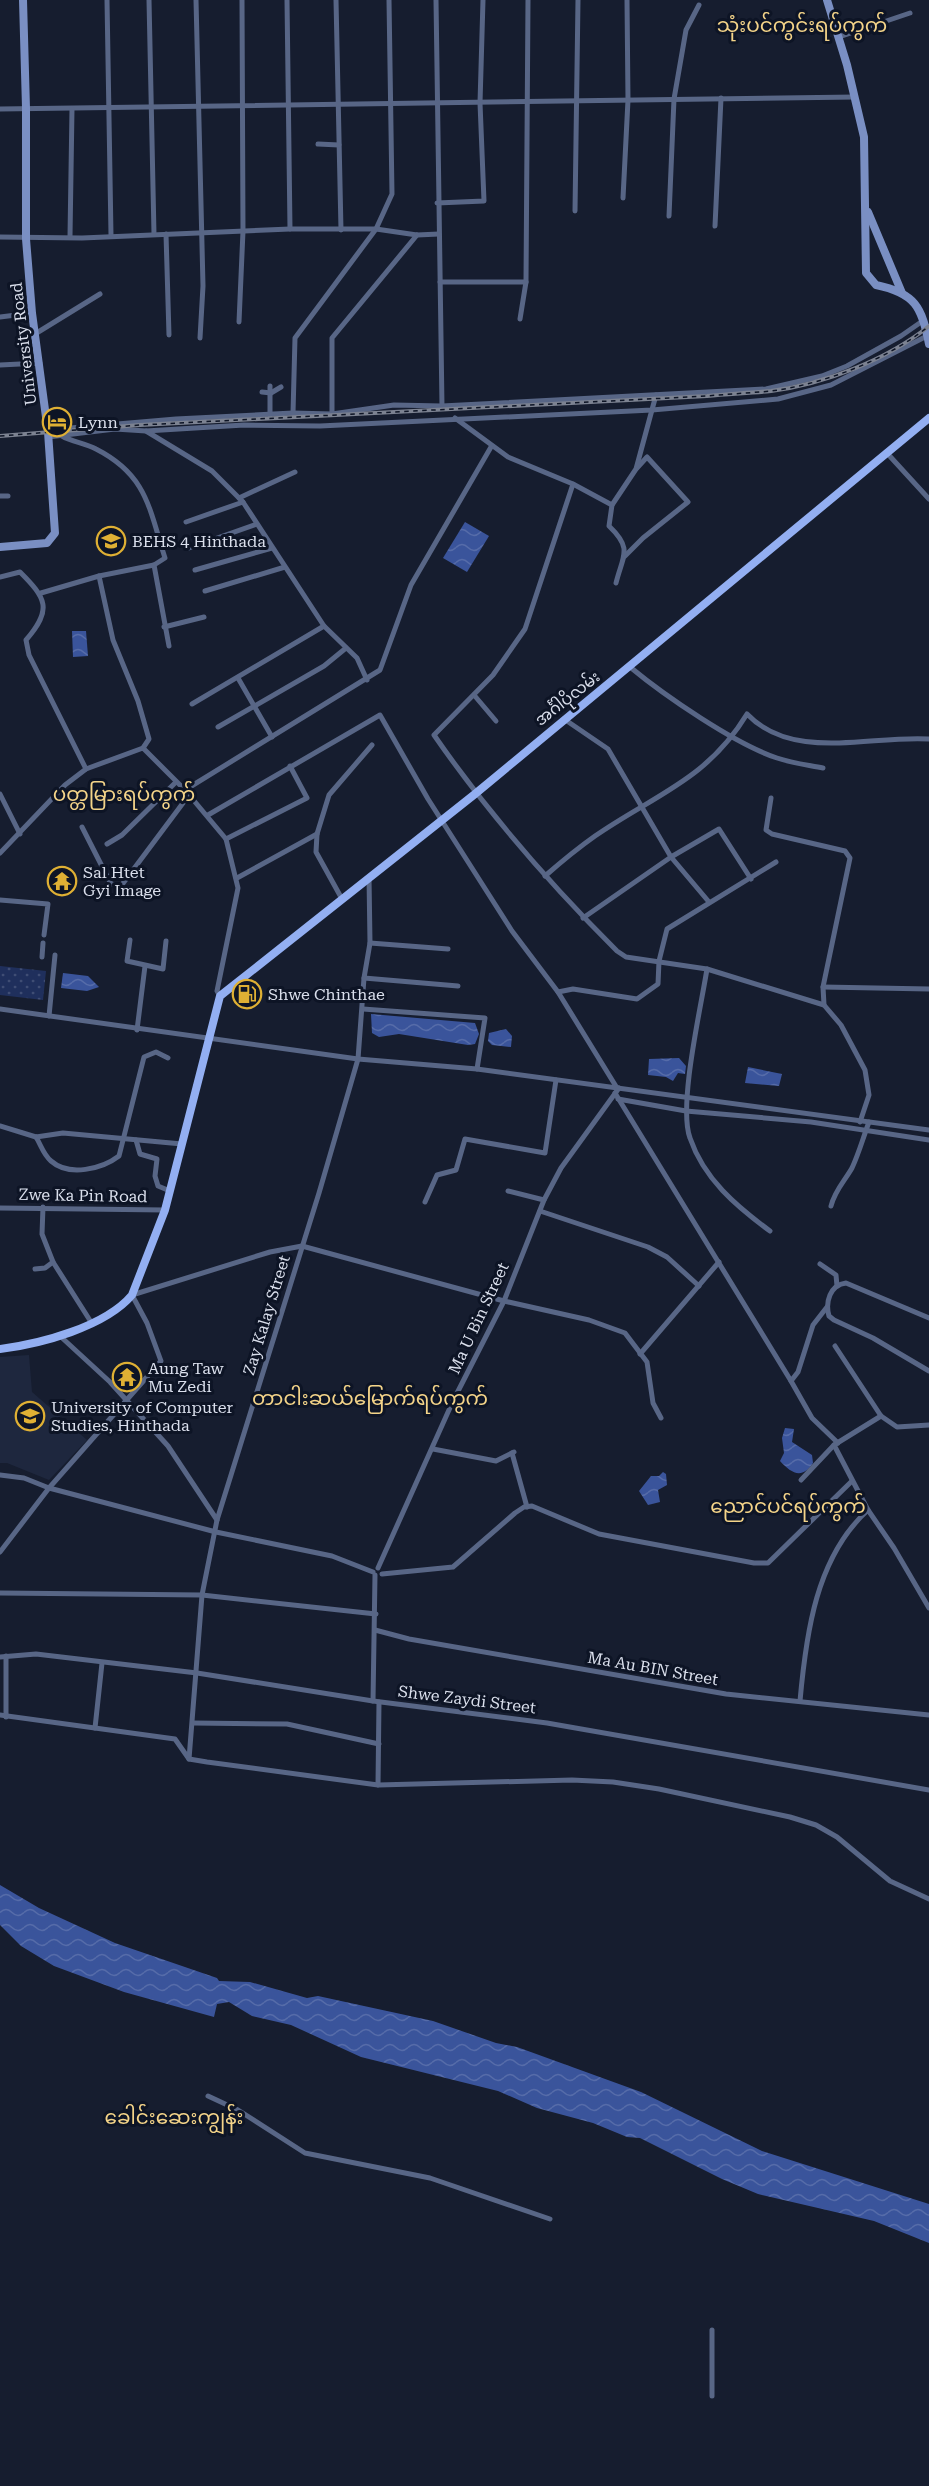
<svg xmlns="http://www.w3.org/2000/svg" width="929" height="2486" font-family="'Roboto Serif','Noto Sans Myanmar',serif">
  <defs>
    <pattern id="park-dots" width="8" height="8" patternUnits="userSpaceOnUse" patternTransform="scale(1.5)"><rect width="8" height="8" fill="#1f2f5c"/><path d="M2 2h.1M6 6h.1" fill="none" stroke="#3f4d74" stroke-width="1.8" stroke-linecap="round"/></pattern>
    <pattern id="water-waves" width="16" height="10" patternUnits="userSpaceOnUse" patternTransform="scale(1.5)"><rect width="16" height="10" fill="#3a549b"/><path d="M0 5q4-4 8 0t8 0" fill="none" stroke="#566ca9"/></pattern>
  </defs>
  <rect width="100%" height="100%" fill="#161d2f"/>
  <path fill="#1e273e" d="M29,1355L32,1392L87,1440L49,1480L7,1463H0V1357Z"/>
  <path fill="url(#park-dots)" d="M0,966L46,971L43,1000L0,995Z"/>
  <g fill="url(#water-waves)">
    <path d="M465,522L489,536L467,572L443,558Z"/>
    <path d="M72,631H86L88,656L73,657Z"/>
    <path d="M63,973L88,976L99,987L87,991L61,988Z"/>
    <path d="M371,1014L475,1023L479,1034L475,1044L468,1045L399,1034L379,1037L372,1033Z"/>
    <path d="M506,1029L512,1036L511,1047L492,1045L488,1041L489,1033Z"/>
    <path d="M679,1058L686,1066L685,1074L678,1073L673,1081L666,1077L648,1075L649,1059Z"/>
    <path d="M748,1067L782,1074L779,1086L745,1083Z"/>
    <path d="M785,1428L794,1429L792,1442L812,1455L813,1463C802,1480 791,1473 780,1461L784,1453L782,1438Z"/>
    <path d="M663,1472L666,1474L667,1485L658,1490L660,1502L648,1505L639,1491L651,1476H659Z"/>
    <path d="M0,1885L39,1908L115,1943L217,1978L219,1981L250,1982L307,1998L318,1996L433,2021L496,2043L517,2047L641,2092L762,2151L929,2204V2243L874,2221L758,2194L722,2179L640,2138L627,2137L593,2123L537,2108L498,2091L361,2057L291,2025L252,2016L229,2002L217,2004L214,2017L124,1992L54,1966L21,1946L0,1925Z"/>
  </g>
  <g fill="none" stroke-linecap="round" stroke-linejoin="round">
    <g stroke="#586686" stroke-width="5">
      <path d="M107,0L111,235"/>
      <path d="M149,0L154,234"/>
      <path d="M196,0L203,286L200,338"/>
      <path d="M287,0L290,229"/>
      <path d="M336,0L341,230"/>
      <path d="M436,0L442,406"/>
      <path d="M839,37L910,13"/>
      <path d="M0,109L855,97"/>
      <path d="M318,144L339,145"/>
      <path d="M623,198L628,100L627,0"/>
      <path d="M437,203L484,201L480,103L483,0"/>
      <path d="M575,211L578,0"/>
      <path d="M669,216L674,99L686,30L699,5"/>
      <path d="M715,226L721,98"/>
      <path d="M166,234L169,335"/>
      <path d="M70,236L72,109"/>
      <path d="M0,237L82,238L290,229H376L417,235L439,234"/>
      <path d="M440,282H526"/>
      <path d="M0,317L32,313"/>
      <path d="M520,319L526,282L528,0"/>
      <path d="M239,322L243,231L242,0"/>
      <path d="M35,334L100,294"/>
      <path d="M0,365L40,363"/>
      <path d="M262,392L271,393L281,387"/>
      <path d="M293,413L295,338L376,229L392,194L389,0"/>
      <path d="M332,414V338L417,235"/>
      <path d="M270,415V386"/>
      <path d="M455,418L508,457L573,484L612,505"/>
      <path d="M47,430L176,419L293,413L332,414L394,405L442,406L766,389L822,376L847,366L901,336L924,320"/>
      <path d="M146,431L244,425L320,426L652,410L778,399L831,385L929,335"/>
      <path d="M48,437L115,429L146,431L212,471L243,502L324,626L357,658L367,680"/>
      <path d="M886,452L929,499"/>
      <path d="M573,484L525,629L493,675L434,735C488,813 550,884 617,951L626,957L707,969L824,1005L841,1025L865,1070L869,1095L860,1122"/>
      <path d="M0,496H8"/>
      <path d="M239,498L295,472"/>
      <path d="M186,522L243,502"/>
      <path d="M189,548L257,524"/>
      <path d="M625,556L643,538L688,502L647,457L637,468"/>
      <path d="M154,565L169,646"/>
      <path d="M195,570L272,548"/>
      <path d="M99,576L113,640L138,701L149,739L143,748"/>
      <path d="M0,577L20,572C46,598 53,609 26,640L29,655L86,769"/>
      <path d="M616,583C623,555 633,549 609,526L612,505L636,469L656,395"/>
      <path d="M205,591L285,567"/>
      <path d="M41,593L99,576L154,565L165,558C149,508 147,475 96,449C85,443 72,442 62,436"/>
      <path d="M164,627L204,617"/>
      <path d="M630,667C665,696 735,744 777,758C792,763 808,765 823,768"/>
      <path d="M238,678L272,737"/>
      <path d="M474,695L496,721"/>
      <path d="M192,704L324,626"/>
      <path d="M564,719L608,749L671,857L709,902"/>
      <path d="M218,727L324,666L346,648"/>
      <path d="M185,790L380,670L411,585L491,447"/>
      <path d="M0,794L20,834"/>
      <path d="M771,798L766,830L772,834L845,851L850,858L823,987L824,1005"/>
      <path d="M208,815L380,715L428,799L512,931L558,992L617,1088"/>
      <path d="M82,827L111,884L121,886L189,795"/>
      <path d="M226,839L307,798L290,766"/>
      <path d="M107,844L122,835L176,782"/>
      <path d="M0,853L65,785L86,769L143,748L185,790L226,839L238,888L217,991L220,996"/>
      <path d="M545,876C561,862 578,848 595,836C654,795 707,780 747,714C793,762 870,735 929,739"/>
      <path d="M237,878L317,834"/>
      <path d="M342,899L316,852L317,834L329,795L372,745"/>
      <path d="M0,900L48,904L44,935"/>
      <path d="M583,918L671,857L719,829L751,879"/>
      <path d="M130,940L127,961L163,969L166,941"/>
      <path d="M370,943L448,949"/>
      <path d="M42,957L43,943"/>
      <path d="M707,969C701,1007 678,1106 690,1138C704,1179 736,1206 770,1231"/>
      <path d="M364,978L370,943L369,877"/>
      <path d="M823,987L929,989"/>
      <path d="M558,992L573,989L637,999L658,984L659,961L667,929L776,862"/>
      <path d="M0,1009L358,1059L477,1069L929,1130"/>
      <path d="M363,1009L485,1018L477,1069"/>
      <path d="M49,1016L55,955"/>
      <path d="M137,1030L145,966"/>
      <path d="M615,1093L791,1381L798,1372L813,1325L827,1307"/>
      <path d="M618,1099L686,1111L811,1122L929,1140"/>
      <path d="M0,1126L36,1137L63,1133L182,1144"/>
      <path d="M36,1137C41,1145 43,1154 51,1161C69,1177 102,1169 119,1156L144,1057L156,1052L168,1058"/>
      <path d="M136,1140L140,1154L157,1159L155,1176L158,1186L170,1191"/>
      <path d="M508,1191L544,1200"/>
      <path d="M425,1202L437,1175L456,1170L465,1139L545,1153L556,1080"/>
      <path d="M831,1206C835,1190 844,1182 852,1168C859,1153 863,1138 869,1122"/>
      <path d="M43,1207L42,1234L53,1262L91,1322"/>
      <path d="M0,1208L165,1210"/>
      <path d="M540,1211L648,1247L667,1257L699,1286"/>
      <path d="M820,1264L836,1275L837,1286"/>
      <path d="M35,1269L45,1268L53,1262"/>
      <path d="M929,1318L846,1283C830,1285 825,1302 829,1316L834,1320L873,1338L929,1371"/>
      <path d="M60,1336L110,1382L168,1446L217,1520"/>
      <path d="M835,1346L881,1416L897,1427L929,1425"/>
      <path d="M640,1354L719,1262"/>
      <path d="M791,1381L812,1418L838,1443"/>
      <path d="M834,1445L868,1510L894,1548L929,1608"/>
      <path d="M433,1449L496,1461L514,1452"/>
      <path d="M512,1453L527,1507"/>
      <path d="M0,1475L24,1478L49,1488L216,1532L332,1556L373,1572"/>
      <path d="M801,1480L834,1445L881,1416"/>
      <path d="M0,1552L49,1488L161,1361L147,1323L132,1295L270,1252L302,1246L504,1301L589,1320L625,1333L647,1362L653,1403L661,1418"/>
      <path d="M378,1568L453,1401L504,1301L544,1200L561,1168L619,1088"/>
      <path d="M382,1574L453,1567L515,1513L524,1507L532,1506L599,1534L754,1563H768L852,1481"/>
      <path d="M0,1593L202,1595L376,1614"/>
      <path d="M375,1630L409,1639L726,1694L929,1715"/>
      <path d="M6,1656V1717"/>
      <path d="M0,1657L36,1654L197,1673L373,1701L547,1723L929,1790"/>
      <path d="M373,1701L375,1575"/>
      <path d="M800,1701C806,1634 816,1557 868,1510"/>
      <path d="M0,1715L175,1739L189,1759L207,1762L378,1785L572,1780L613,1782L659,1789L790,1817L816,1825L837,1837L890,1881L929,1899"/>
      <path d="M193,1723L287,1724L379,1744"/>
      <path d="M95,1728L102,1663"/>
      <path d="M189,1759L202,1595L217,1520L319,1193L358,1059L364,978L458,986"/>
      <path d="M378,1785L379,1702"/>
      <path d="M208,2096L238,2110L305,2153L430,2178L550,2219"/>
      <path d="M712,2330V2396"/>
    </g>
    <g stroke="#7a8fc3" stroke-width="8">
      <path d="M827,0L847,65L864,137L866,273L876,285C915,293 922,307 929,344"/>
      <path d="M868,212L902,293"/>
      <path d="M0,547L47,543L55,533L48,432L32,313L26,239V108L23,0"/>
    </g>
    <path stroke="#93aff2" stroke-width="8" d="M0,1349C40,1344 105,1327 132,1295L165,1210L220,996L475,794L929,418"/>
    <g stroke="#7c8291" stroke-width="4">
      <path id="rail" d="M0,436L140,425L707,396C728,394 750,393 771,391C824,384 887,360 929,326"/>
    </g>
    <use href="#rail" stroke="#0d1425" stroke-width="1.5" stroke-dasharray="4.5" stroke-linecap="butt"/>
  </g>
  <defs>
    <g id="hotel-ring" transform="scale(1.5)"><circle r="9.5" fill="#0d1425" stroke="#dfb034" stroke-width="1.5"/><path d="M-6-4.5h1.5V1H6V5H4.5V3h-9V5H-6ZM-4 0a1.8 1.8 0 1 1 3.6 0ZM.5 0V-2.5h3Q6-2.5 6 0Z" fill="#dfb034"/></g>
    <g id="school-ring" transform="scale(1.5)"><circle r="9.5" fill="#0d1425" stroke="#dfb034" stroke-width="1.5"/><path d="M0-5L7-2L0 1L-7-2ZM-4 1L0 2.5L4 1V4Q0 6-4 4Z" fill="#dfb034"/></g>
    <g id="temple-ring" transform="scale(1.5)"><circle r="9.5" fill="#0d1425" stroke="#dfb034" stroke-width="1.5"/><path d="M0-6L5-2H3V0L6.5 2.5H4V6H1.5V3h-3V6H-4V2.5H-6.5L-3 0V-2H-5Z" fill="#dfb034"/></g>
    <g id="fuel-ring" transform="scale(1.5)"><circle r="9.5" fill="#0d1425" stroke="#dfb034" stroke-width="1.5"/><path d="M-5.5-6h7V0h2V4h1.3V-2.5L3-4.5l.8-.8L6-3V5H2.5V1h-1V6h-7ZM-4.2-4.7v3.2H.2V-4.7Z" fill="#dfb034"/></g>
    <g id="university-ring" transform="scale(1.5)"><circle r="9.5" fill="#0d1425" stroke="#dfb034" stroke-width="1.5"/><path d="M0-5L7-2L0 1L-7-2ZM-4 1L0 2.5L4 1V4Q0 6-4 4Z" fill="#dfb034"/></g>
  </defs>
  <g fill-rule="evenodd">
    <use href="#hotel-ring" x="57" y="422"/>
    <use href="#school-ring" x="111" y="541"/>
    <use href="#temple-ring" x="62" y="881"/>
    <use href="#fuel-ring" x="247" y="994"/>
    <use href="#temple-ring" x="127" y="1377"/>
    <use href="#university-ring" x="30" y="1416"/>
  </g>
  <g text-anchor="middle" stroke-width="6" stroke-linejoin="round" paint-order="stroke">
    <g font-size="16" fill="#dadfec" stroke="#0d1425">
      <text transform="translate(23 344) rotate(-97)" y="6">University Road</text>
      <text transform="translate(567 698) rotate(-38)" y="6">အင်္ဂါပိုလမ်း</text>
      <text transform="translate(83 1195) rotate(1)" y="6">Zwe Ka Pin Road</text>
      <text transform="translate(266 1315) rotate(-73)" y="6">Zay Kalay Street</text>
      <text transform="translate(478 1318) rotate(-65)" y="6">Ma U Bin Street</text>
      <text transform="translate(653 1668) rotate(10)" y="6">Ma Au BIN Street</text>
      <text transform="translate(467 1699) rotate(7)" y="6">Shwe Zaydi Street</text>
    </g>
    <g font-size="16" fill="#dadfec" stroke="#0d1425" text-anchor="start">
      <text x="78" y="428">Lynn</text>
      <text x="132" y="547">BEHS 4 Hinthada</text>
      <text x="83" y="878">Sal Htet<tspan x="83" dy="18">Gyi Image</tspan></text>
      <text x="268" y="1000">Shwe Chinthae</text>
      <text x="148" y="1374">Aung Taw<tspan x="148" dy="18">Mu Zedi</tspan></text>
      <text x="51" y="1413">University of Computer<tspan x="51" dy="18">Studies, Hinthada</tspan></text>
    </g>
    <g font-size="20" fill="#f4d489" stroke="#0d1425">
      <text x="802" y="32">သုံးပင်ကွင်းရပ်ကွက်</text>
      <text x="124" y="801">ပတ္တမြားရပ်ကွက်</text>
      <text x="370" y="1405">တာငါးဆယ်မြောက်ရပ်ကွက်</text>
      <text x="788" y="1513">ညောင်ပင်ရပ်ကွက်</text>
      <text x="174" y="2124">ခေါင်းဆေးကျွန်း</text>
    </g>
  </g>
</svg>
